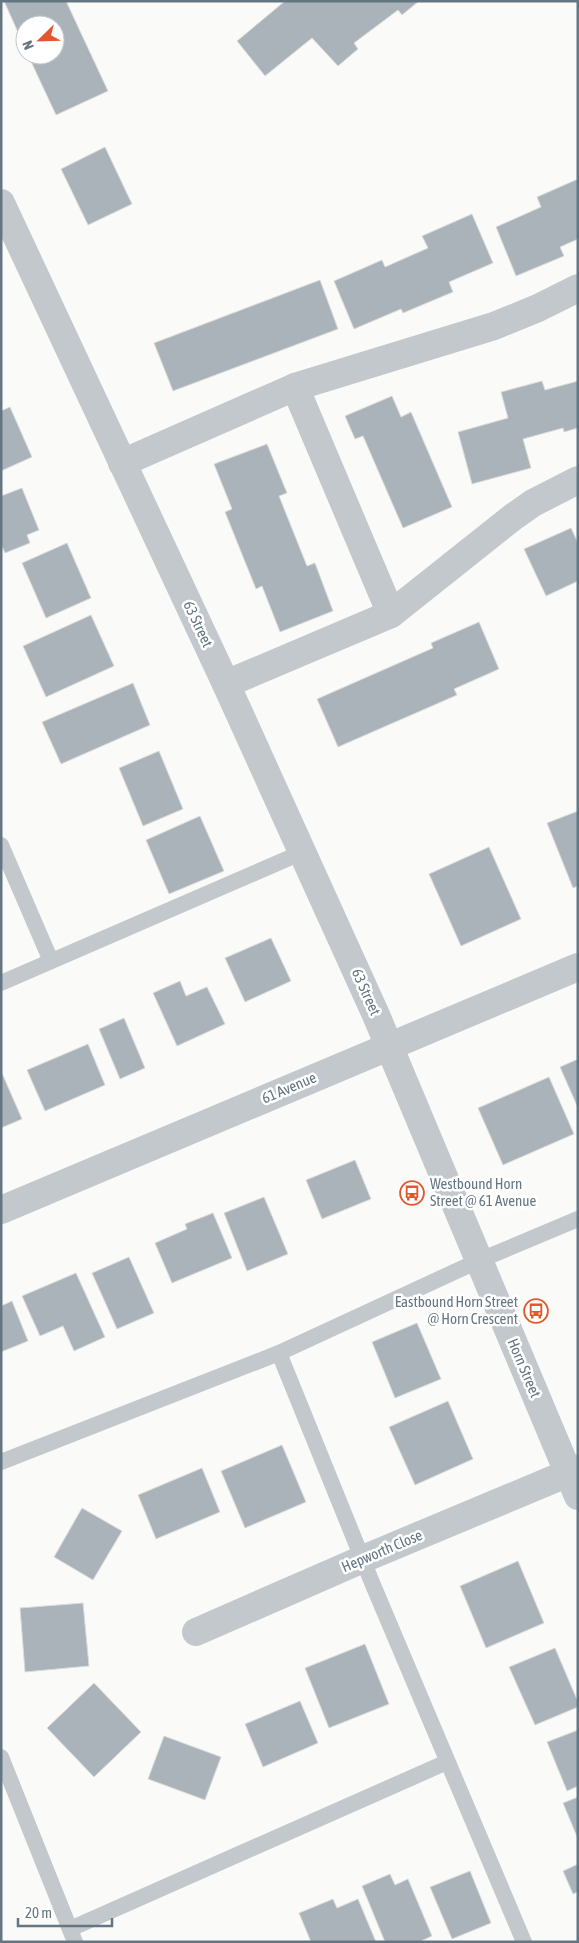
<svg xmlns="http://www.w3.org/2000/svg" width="579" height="1943" font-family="'Asap Condensed',sans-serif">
  <rect width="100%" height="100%" fill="#fafaf8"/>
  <g fill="#aab3b9" stroke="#dcdcda">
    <path d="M4,1H66L108,91L56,115L28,55H55V25H25V48Z"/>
    <path d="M285,1H419L402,15L398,10L354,43L358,49L338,66L312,38L265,76L237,41Z"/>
    <path d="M105,147L132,204L88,225L61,169Z"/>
    <path d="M578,179V239L560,247L564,256L516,276L496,227L541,207L537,197Z"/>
    <path d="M472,214L493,263L449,282L453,292L403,313L401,309L354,329L334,281L382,260L385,267L428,248L422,236Z"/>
    <path d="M320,280L338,329L173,391L154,343Z"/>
    <path d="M542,381L545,390L578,381V428L564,432L563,428L523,439L531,468L472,484L458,432L508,418L501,392Z"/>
    <path d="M392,396L401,417L411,412L452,507L403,528L363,436L355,439L345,416Z"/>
    <path d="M10,407L32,457L1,471V411Z"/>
    <path d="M267,444L287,493L279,496L307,566L315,563L333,611L280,632L262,586L256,589L225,512L232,509L214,464Z"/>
    <path d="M22,488L39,530L27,535L30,543L5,553L1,544V496Z"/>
    <path d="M571,528L578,543V581L546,596L524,549Z"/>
    <path d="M67,543L91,598L46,618L22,563Z"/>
    <path d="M91,615L114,666L46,697L23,646Z"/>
    <path d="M479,622L499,669L454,689L457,695L338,747L317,699L433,648L431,643Z"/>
    <path d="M133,683L150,725L61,764L42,722Z"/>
    <path d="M159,751L183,809L143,826L119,768Z"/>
    <path d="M578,811V886L573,888L547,823Z"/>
    <path d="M200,816L224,871L169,894L146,840Z"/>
    <path d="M489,847L521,919L461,946L429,874Z"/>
    <path d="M271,938L291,981L245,1002L225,958Z"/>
    <path d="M180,981L186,996L207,987L225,1024L177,1046L153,993Z"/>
    <path d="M124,1018L145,1068L120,1079L99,1029Z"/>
    <path d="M88,1044L105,1085L45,1111L27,1070Z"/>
    <path d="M578,1059V1108L560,1067Z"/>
    <path d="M1,1071L22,1119L1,1128Z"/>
    <path d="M549,1077L574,1134L503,1165L478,1108Z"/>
    <path d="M355,1160L371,1199L322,1219L306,1180Z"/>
    <path d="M264,1197L288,1254L247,1271L224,1213Z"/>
    <path d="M213,1213L232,1258L172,1283L155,1243L187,1229L185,1224Z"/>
    <path d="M129,1257L154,1313L117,1329L92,1273Z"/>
    <path d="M76,1273L105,1337L74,1351L63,1326L40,1336L22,1296Z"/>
    <path d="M12,1301L28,1341L1,1352V1306Z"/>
    <path d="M417,1323L441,1379L395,1398L372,1342Z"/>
    <path d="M448,1401L473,1459L415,1485L389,1427Z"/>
    <path d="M282,1445L306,1502L245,1528L221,1471Z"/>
    <path d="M202,1468L220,1512L156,1539L138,1495Z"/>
    <path d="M82,1508L122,1531L93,1580L54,1557Z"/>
    <path d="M518,1561L544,1623L486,1648L460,1586Z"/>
    <path d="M83,1603L89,1666L25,1672L20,1608Z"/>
    <path d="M365,1644L389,1704L329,1728L305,1668Z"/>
    <path d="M555,1648L578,1702V1707L535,1725L509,1667Z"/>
    <path d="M94,1683L141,1732L94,1777L47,1728Z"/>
    <path d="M300,1701L318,1743L263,1767L245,1724Z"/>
    <path d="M578,1730V1786L567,1791L547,1742Z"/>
    <path d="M164,1736L221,1757L205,1800L148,1779Z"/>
    <path d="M578,1797V1839L563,1803Z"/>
    <path d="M578,1864V1892L573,1894L563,1871Z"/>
    <path d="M470,1871L491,1923L452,1939L430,1887Z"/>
    <path d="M390,1874L395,1885L408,1879L432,1936L419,1942H385L362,1886Z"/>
    <path d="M333,1899L337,1908L358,1899L376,1942H311L299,1913Z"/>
  </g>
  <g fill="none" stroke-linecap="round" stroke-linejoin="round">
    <g stroke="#c3c8cc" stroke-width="16">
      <path d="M1,845L51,961"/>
      <path d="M1,983L303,852"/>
      <path d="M279,1353L373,1585L524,1942"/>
      <path d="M1,1462L279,1353L478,1261L578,1219"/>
      <path d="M1,1757L75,1942"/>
      <path d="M70,1929L447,1762"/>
    </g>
    <g stroke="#c3c8cc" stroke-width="28">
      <path d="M295,387L391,614"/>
      <path d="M122,463L295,387L494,326L538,308L578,288"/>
      <path d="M226,684L391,614L513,517L533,503L578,480"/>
      <path d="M1,1210L578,967"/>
      <path d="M196,1632L363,1559L578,1469"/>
    </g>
    <path stroke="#c3c8cc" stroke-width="28" d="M1,203L226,684L376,1015L578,1496"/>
  </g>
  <defs>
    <g id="bus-ring" transform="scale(1.25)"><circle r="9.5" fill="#fff" stroke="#e4572e" stroke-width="1.5"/><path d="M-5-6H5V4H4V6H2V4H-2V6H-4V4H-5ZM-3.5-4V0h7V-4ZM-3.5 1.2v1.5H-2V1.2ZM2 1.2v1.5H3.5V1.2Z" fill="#e4572e"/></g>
  </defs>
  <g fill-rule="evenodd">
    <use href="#bus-ring" x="412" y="1193"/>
    <use href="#bus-ring" x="536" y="1311"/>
  </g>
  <g text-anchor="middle" stroke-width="5" stroke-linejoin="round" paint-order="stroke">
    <g font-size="15" fill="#657683" stroke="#fff">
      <text transform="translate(198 624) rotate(65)" y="5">63 Street</text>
      <text transform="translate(366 992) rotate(66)" y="5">63 Street</text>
      <text transform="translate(289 1088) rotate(-23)" y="5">61 Avenue</text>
      <text transform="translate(524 1368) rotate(67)" y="5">Horn Street</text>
      <text transform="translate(382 1551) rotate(-23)" y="5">Hepworth Close</text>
    </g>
    <g font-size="15" fill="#657683" stroke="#fff" text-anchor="start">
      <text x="430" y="1189">Westbound Horn<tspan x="430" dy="17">Street @ 61 Avenue</tspan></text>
      <text x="518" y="1307" text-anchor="end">Eastbound Horn Street<tspan x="518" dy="17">@ Horn Crescent</tspan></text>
    </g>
  </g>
  <rect width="579" height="1943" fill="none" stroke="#657683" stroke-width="5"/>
  <g transform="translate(40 40) rotate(247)"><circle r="24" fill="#ffffff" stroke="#c1c8cd"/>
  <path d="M0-4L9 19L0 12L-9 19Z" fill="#e4572e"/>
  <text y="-8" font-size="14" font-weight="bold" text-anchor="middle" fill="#657683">N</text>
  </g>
  <path d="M18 1918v8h94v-8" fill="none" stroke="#657683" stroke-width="2.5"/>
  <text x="25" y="1918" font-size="15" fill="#657683" stroke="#ffffff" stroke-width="4" paint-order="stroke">20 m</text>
</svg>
